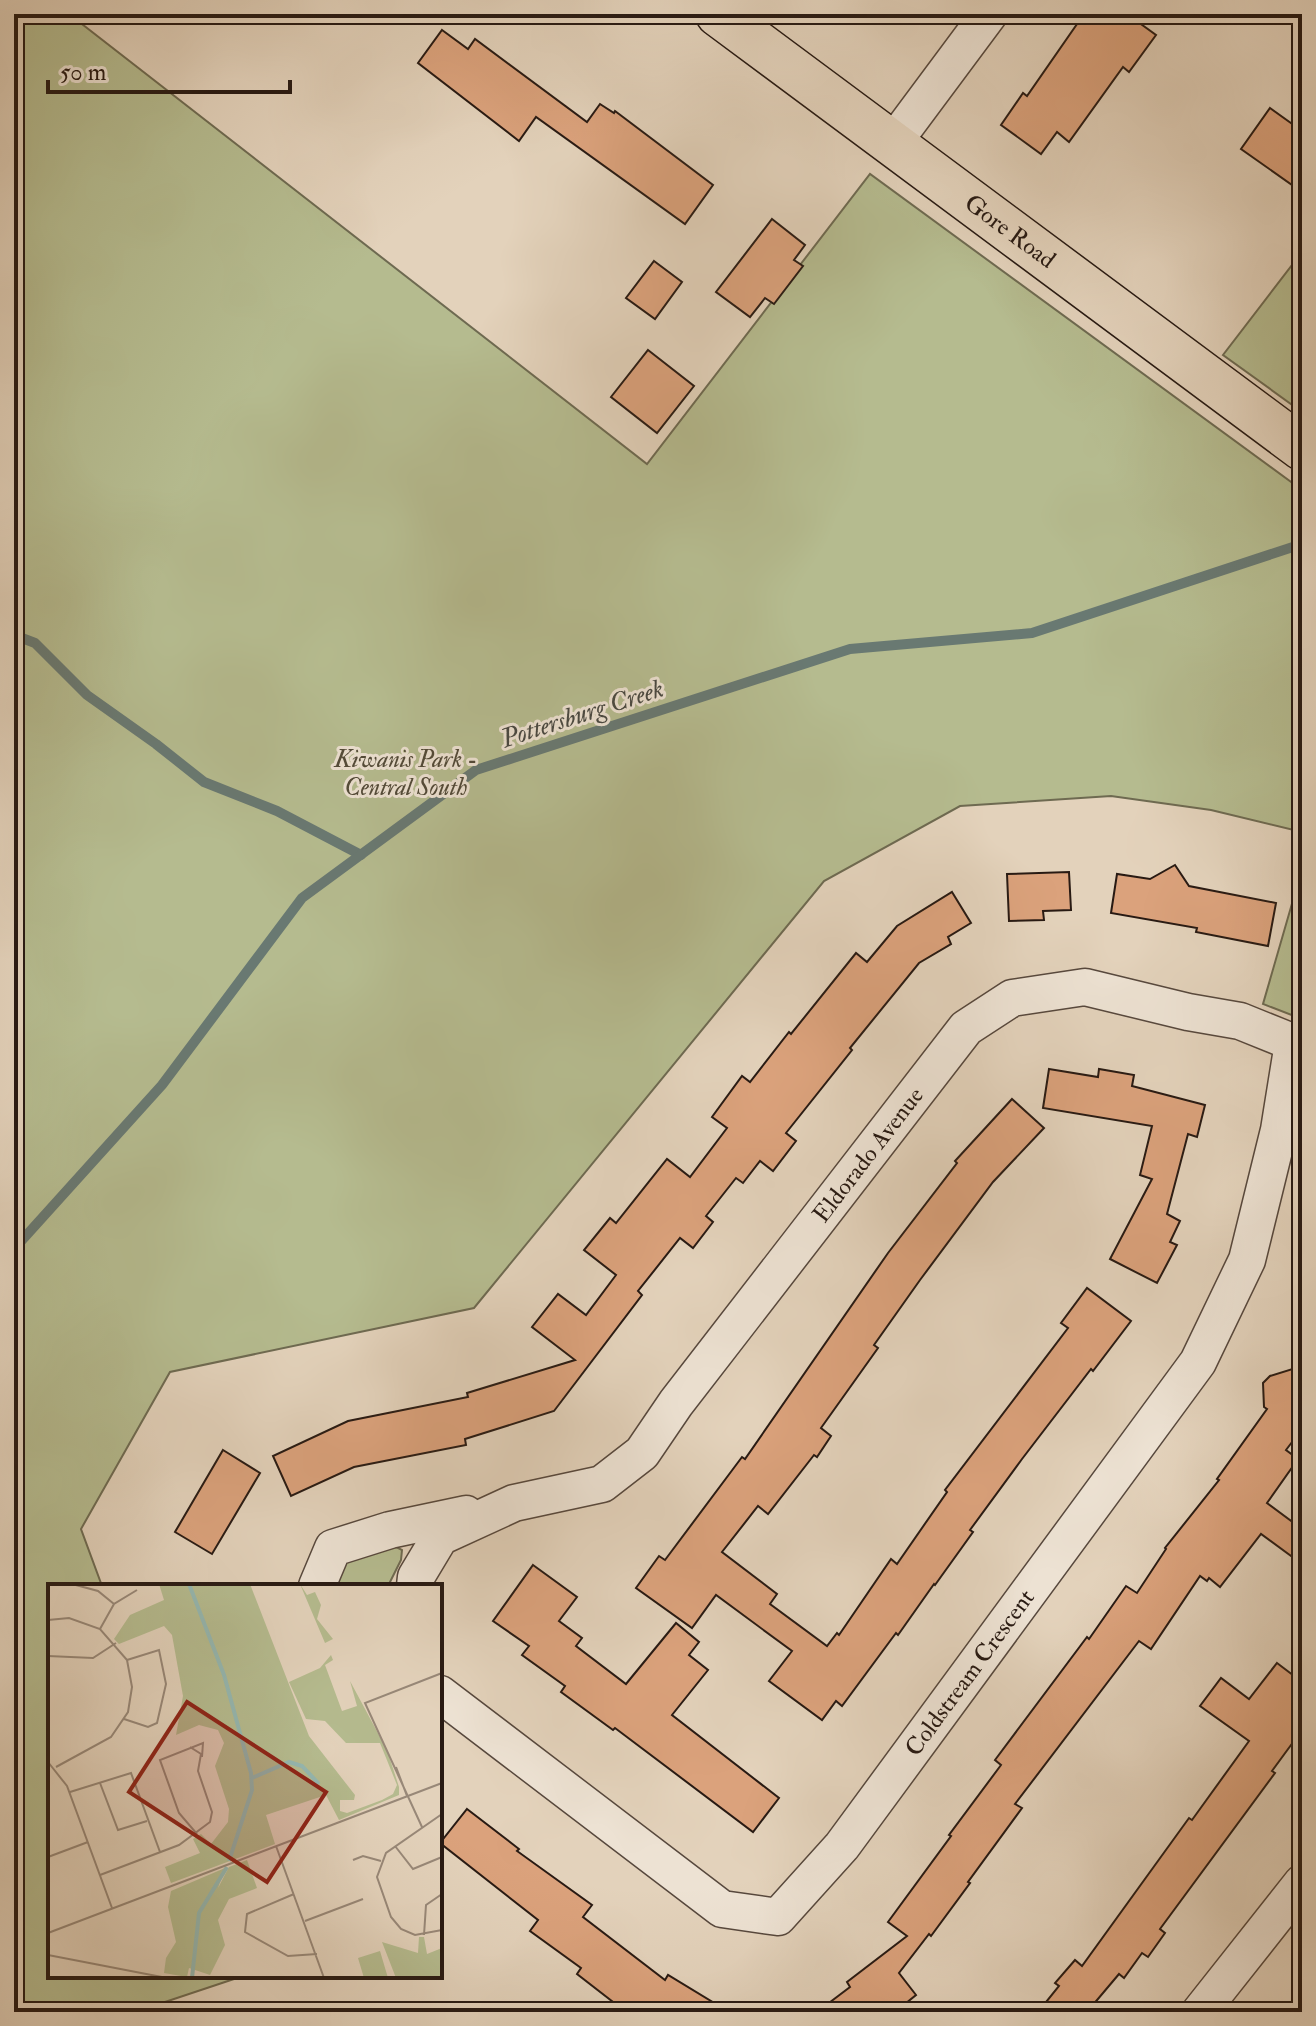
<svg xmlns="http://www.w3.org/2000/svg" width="1316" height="2026" font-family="'IM FELL Double Pica',serif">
  <rect width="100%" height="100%" fill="#e3d2bb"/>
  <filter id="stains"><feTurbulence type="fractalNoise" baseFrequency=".0025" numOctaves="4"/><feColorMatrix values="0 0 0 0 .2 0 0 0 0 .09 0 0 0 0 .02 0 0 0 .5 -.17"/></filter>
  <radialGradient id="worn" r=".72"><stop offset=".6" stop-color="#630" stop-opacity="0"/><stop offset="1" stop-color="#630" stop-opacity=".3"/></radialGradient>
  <g fill="#b5bb8f" stroke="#6e6a51" stroke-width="2">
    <path d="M14,14H69L647,464L870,174L1302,490V832L1211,810L1111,796L960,806L824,881L474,1308L170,1372L81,1529L102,1586H50V1976H243L135,2012H14Z"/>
    <path d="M1302,252V412L1223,355Z"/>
    <path d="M1302,869V1019L1263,1004Z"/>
    <path d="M391,1544L402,1550L401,1560L388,1586H333L345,1561Z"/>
  </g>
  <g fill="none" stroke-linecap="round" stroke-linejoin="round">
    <g stroke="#697972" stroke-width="10">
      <path d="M14,635L35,643L87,695L156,744L204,782L277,811L361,855"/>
      <path d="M14,1249L162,1085L302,898L476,770L850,649L1032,633L1302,544"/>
    </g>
  </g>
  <g fill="#dba27c" stroke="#281a13" stroke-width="2">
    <path d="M1084,14H1127L1156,35L1129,72L1123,67L1069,142L1057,132L1041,154L1001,125L1023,93L1027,96Z"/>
    <path d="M442,30L468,49L475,39L587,122L600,104L614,113L615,111L713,185L685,224L536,117L519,141L418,63Z"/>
    <path d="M1270,108L1302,131V192L1241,149Z"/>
    <path d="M772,219L805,245L794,260L803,266L774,304L765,298L750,317L716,292Z"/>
    <path d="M654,261L682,282L655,319L626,298Z"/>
    <path d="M648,350L694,386L657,433L611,397Z"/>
    <path d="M1175,865L1189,886L1276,903L1268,946L1196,932L1197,928L1111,913L1117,874L1150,879Z"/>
    <path d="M1069,872L1071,910L1043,911L1044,920L1009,921L1007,874Z"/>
    <path d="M952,892L971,923L948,937L951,944L919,963L850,1048L852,1050L786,1133L796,1141L773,1171L760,1161L743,1183L736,1178L706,1216L713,1222L693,1248L680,1238L638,1291L642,1295L554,1411L465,1439L466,1445L354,1467L291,1496L273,1456L348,1421L468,1397L467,1393L575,1360L532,1327L558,1294L586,1315L616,1275L584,1250L610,1218L616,1223L667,1159L690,1177L727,1128L712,1117L742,1076L750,1082L789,1032L791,1034L856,953L867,962L897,926Z"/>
    <path d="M1049,1069L1098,1077L1099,1069L1134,1075L1132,1086L1205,1105L1197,1137L1188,1134L1167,1214L1180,1221L1170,1242L1177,1245L1157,1283L1110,1259L1152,1179L1140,1175L1152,1126L1043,1108Z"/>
    <path d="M1012,1099L1044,1128L993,1182L920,1280L874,1345L878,1348L821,1428L831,1436L817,1457L814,1455L768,1514L758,1506L722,1552L777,1594L770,1604L827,1646L837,1633L839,1635L891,1559L897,1564L947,1492L945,1490L1068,1328L1061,1323L1087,1288L1131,1321L1093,1371L1091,1369L1022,1459L970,1530L973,1532L935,1585L934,1584L898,1635L896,1633L842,1706L836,1701L822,1720L769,1681L792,1651L716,1595L692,1628L636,1588L659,1556L665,1560L742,1457L745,1459L888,1253L957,1163L955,1161Z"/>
    <path d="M1302,1366V1429L1286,1450L1298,1459L1267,1503L1302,1529V1564L1261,1534L1220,1587L1209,1578L1207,1581L1200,1576L1151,1649L1139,1641L1015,1804L1022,1808L968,1882L970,1883L931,1936L929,1934L899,1973L916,1995L895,2012H817L850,1987L847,1982L907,1936L888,1922L951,1836L949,1835L1001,1765L995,1760L1087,1637L1089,1639L1126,1586L1137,1593L1166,1549L1165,1548L1219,1480L1217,1479L1267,1409L1264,1407L1263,1383L1270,1376Z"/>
    <path d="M223,1450L260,1473L212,1554L175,1532Z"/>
    <path d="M533,1565L577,1597L559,1621L582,1638L576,1646L626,1684L676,1623L699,1642L689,1655L708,1670L672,1715L779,1798L753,1832L615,1728L613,1730L561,1692L565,1686L522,1655L529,1646L493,1621Z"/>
    <path d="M1277,1663L1302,1682V1730L1272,1771L1275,1773L1160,1929L1165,1933L1148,1957L1142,1953L1124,1978L1119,1974L1087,2012H1038L1059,1986L1055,1983L1075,1960L1082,1966L1189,1818L1192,1820L1249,1741L1200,1706L1221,1678L1249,1699Z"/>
    <path d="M467,1809L519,1849L517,1851L592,1905L583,1917L665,1980L668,1975L729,2012H626L577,1974L581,1968L530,1931L538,1920L440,1843Z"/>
  </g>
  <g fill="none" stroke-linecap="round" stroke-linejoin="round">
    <g stroke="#57483d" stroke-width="39">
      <g id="minor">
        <path d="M893,143L989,14"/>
        <path d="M317,1586L333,1548L390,1530L466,1514"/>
        <path id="s1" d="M415,1586L416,1577L440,1537L514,1503L602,1484L642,1453L676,1403L966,1028L1012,998L1085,987L1188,1012L1240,1021L1302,1046"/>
        <path id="s2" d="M440,1694L722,1909L778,1917L842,1846L1198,1362L1247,1260L1279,1130L1293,1043"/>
        <path d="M1200,2012L1302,1883"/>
      </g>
    </g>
    <g stroke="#281a13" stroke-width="47">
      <g id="major">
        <path id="s3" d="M718,14L1302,448"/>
      </g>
    </g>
    <use href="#minor" stroke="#ede2d3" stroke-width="36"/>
    <use href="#major" stroke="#e3d2bb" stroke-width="44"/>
  </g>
  <g text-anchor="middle" stroke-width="6" stroke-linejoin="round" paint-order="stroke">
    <g font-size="24" fill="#281a13" stroke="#ede2d3">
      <text dy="8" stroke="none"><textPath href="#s3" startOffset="364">Gore Road</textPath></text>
      <text dy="8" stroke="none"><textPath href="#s1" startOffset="652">Eldorado Avenue</textPath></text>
      <text dy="8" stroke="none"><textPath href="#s2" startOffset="722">Coldstream Crescent</textPath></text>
    </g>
    <g font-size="24" font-style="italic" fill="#524a38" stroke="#ede2d3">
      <text x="406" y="767">Kiwanis Park -<tspan x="406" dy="28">Central South</tspan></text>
    </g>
    <g font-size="26" font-style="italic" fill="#494942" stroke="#ede2d3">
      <text transform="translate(582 713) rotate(-18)" y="9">Pottersburg Creek</text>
    </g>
  </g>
  <g transform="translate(48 1584)">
    <rect width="394" height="394" fill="#e3d2bb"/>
    <path d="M111,0H202L261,152L307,211L306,216H292V227L299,229L334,216L345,210L349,201L332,159H298L277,137L258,135L241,98L272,84L283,71L285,76L277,81L294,127L309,122L302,97L339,166L351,203V211L291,236L278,211L218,231L227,260L123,299L117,283L152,269L145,255L153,250L163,260L180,238L181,225L167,182L176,159L170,146L151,141L128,151L135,112L124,51L116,42L71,60L66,55L82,31L116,16ZM252,0L259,11L267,8L273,21L269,35L285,55L277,59ZM199,276L209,304L181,315L170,336L177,361L162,391L141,384L139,393L116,389L118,374L128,358L120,323L123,307L177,284L170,304L181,283ZM371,353H376L379,370L394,364V394H348L334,358L370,369ZM332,367L340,394H316L310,374Z" fill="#b5bb8f"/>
    <path fill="none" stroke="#95b8b1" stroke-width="4" d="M141,0L176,91L203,189L204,206L181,277M204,194L241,178L254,182L271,200M144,394L151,329L179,283"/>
    <path fill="none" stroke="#988878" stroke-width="2" d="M24,0L50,7L66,20M0,36L21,34L52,45L79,76L84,103L80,128L63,153L8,183M52,45L66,20L89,6M0,72L45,74L68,59M76,135L100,143L109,139L118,100L111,66L79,76M0,178L19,202L64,324M348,183L359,212M52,199L70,246L99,237M22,208L83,189L112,268M394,230L338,269L329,293L343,333L353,345L367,351L394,346M374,243L317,119L394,89M149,250L131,229L112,176L155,159L154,173M228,262L276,394M347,262L365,285L394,273M0,273L40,258M305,276L315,272L333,277M52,291L131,261L162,238L164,228L150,187L153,170L142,163M246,310L199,330L197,348L240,372L269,370M257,337L315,315M0,349L394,199M376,351L378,321L394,310M0,371L119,394"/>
    <path fill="#8f2418" fill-opacity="0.15" stroke="#8f2418" stroke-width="4" d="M139,118L278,208L219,298L81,208Z"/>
    <rect width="394" height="394" fill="none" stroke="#281a13" stroke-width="4"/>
  </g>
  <rect width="1316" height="2026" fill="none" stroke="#e3d2bb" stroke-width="48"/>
  <rect x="16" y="16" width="1284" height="1994" fill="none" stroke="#281a13" stroke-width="4"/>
  <rect x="24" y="24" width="1268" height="1978" fill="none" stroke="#281a13" stroke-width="2"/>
  <path d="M48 80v12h242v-12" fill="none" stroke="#281a13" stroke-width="4"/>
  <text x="60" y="80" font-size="24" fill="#281a13" stroke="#ede2d3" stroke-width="6" paint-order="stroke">50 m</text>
  <rect width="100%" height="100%" filter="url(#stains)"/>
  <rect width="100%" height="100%" fill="url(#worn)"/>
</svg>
